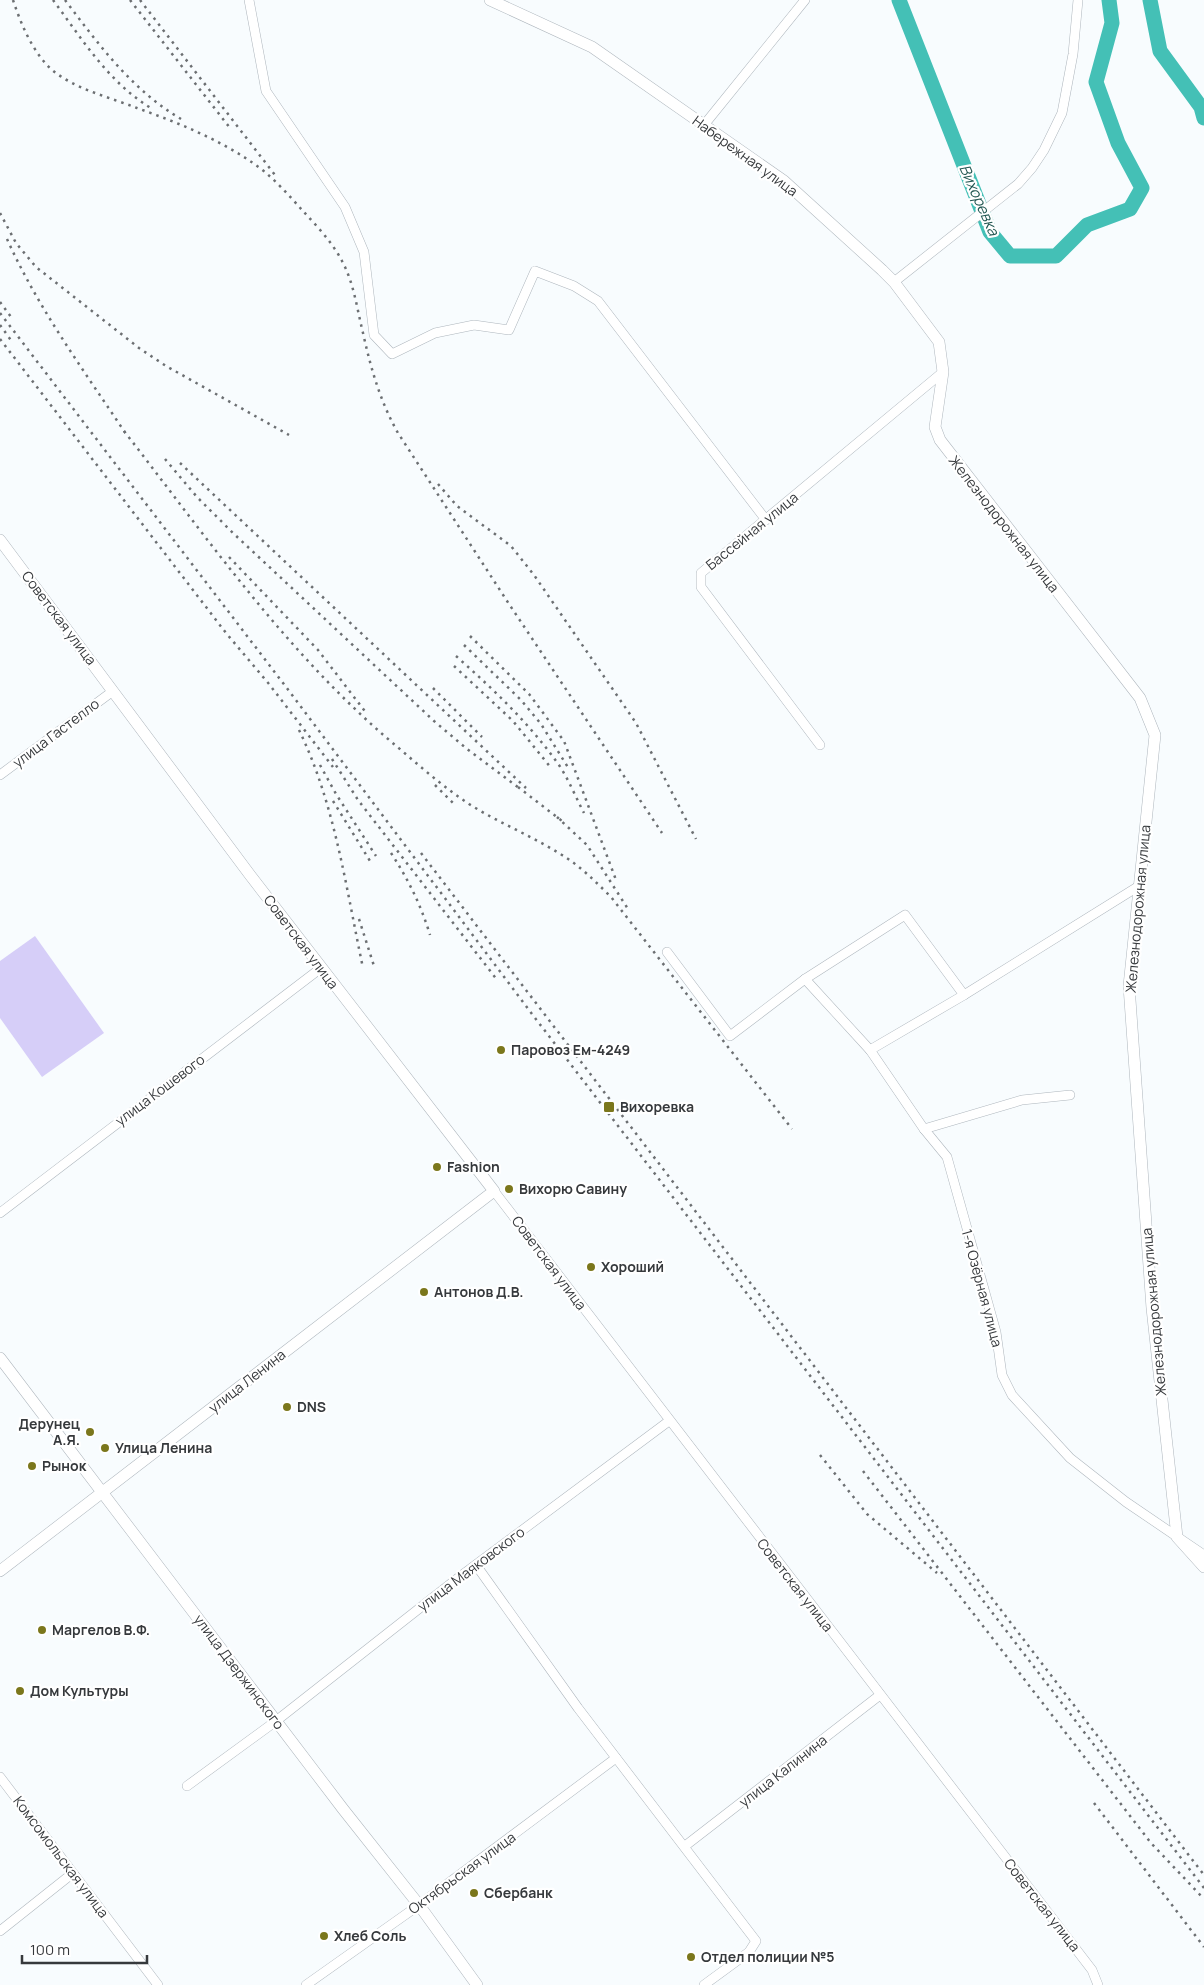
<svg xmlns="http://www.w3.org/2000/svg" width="1204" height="1985" font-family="Manrope,sans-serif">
  <rect width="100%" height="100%" fill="#f8fcfe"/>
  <path fill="#d6cef8" d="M35,936L104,1033L42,1077L0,1018V961Z"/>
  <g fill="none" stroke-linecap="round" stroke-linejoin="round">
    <g stroke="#44c0b6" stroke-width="15">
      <path d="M899,0L990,232L1010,256H1056L1087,225L1130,209L1142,188L1118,143L1096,82L1112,23L1109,0"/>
      <path d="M1150,0L1160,51L1201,107L1204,118"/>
    </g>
    <g stroke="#aeb6bd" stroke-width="10">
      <g id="minor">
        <path d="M249,0L266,91L345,207L364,252L374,335L392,354L435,333L474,325L509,330L535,271L574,286L598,301L766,520"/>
        <path d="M704,125L805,0"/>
        <path d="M894,282L1018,184L1032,168L1044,150L1062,113L1073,54L1078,0"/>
        <path d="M820,745L701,587V573L943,372"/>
        <path d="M0,775L113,691"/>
        <path d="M667,952L730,1036L805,979L905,915L964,995"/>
        <path d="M805,979L870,1050L924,1129L947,1157L996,1332L1002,1375L1012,1395L1070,1458L1126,1502L1204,1555"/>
        <path d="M870,1050L964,995L1139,886"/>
        <path d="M924,1129L1022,1100L1070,1095"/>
        <path d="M494,1191L1092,1970L1098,1985"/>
        <path d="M0,1213L321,968"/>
        <path d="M476,1565L578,1708L756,1941L749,1952L704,1985"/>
        <path d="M0,1777L158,1985"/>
        <path d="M187,1786L276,1721L458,1578L669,1421"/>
        <path d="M685,1846L880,1695"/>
        <path d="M0,1931L73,1873"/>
        <path d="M306,1985L419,1905L616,1758"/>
      </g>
    </g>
    <g stroke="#aeb6bd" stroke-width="12">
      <g id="tertiary">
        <path d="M490,0L592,47L784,181L882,270L894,282L939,342L943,372L935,427L940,440L1140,698L1155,735L1129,986L1152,1308L1177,1537L1204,1567"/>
        <path d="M0,540L250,875L494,1191L0,1571"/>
        <path d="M0,1358L343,1809L419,1905L477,1985"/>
      </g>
    </g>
    <use href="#minor" stroke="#fff" stroke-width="9"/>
    <use href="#tertiary" stroke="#fff" stroke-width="11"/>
    <g stroke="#6c6f72" stroke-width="2.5" stroke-dasharray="2.5 5" stroke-linecap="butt">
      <path d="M13,0C21,24 32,51 51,69C74,89 109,97 137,108C176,122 216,138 250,161C269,173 287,193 302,210C316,225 332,242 342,261C354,283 357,309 363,333C371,369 380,401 398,433L509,604L662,833"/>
      <path d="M53,0C82,39 109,83 151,108"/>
      <path d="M65,0C99,45 132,90 181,119"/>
      <path d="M130,0L230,128"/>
      <path d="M140,0L275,175"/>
      <path d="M0,213L16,243L36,267L139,348L166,366L289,435"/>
      <path d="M7,239C39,310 85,372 128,437"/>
      <path d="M0,302L11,317"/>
      <path d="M0,313L283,683L532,1014L1204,1888"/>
      <path d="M0,325L13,343"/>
      <path d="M0,339L226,633L269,684L333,767"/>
      <path d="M124,431C211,543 291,659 401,750C423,769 445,788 469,804C499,823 532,836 562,855C580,866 595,881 611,897L792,1129"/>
      <path d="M165,459L197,497L233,533L434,721L467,749L519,788"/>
      <path d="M180,463L526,788"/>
      <path d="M438,484L457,506L511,546L534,575L636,723L696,839"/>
      <path d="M229,557L318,650L367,714"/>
      <path d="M470,636L529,694L564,741L616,880"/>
      <path d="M464,645L521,700L541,724L569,769"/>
      <path d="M456,656C494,690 529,723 559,765C569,780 576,798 584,813"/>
      <path d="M454,666L513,721L552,769"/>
      <path d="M433,688L482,737"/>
      <path d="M299,730C335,804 346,888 363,968"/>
      <path d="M332,759L358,800L498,981"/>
      <path d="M320,765L336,794L376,856"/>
      <path d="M435,785L453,803"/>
      <path d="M518,787L562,821"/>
      <path d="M333,801L370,861"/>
      <path d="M557,817L587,845L628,909"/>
      <path d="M391,853C408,879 421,905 430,935"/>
      <path d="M421,853L1204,1875"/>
      <path d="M359,919L374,966"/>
      <path d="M820,1455L867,1514L937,1573"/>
      <path d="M863,1471L1151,1843L1204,1899"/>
      <path d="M1094,1803L1204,1947"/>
    </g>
  </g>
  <g fill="#7b771c" stroke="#fff" stroke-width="2">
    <circle cx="501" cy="1050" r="5"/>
    <rect x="603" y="1101" width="12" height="12" rx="2.5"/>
    <circle cx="437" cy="1167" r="5"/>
    <circle cx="509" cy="1189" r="5"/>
    <circle cx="591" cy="1267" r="5"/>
    <circle cx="424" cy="1292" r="5"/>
    <circle cx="287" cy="1407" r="5"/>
    <circle cx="90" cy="1432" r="5"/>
    <circle cx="105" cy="1448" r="5"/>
    <circle cx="32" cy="1466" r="5"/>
    <circle cx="42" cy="1630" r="5"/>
    <circle cx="20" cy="1691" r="5"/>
    <circle cx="474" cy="1893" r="5"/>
    <circle cx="324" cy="1936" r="5"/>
    <circle cx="691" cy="1957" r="5"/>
  </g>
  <g text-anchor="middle" stroke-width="4.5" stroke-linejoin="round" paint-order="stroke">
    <g font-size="14" fill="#36393c" stroke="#fff">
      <text transform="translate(745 156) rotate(36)" y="5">Набережная улица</text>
      <text transform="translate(1004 524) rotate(52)" y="5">Железнодорожная улица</text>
      <text transform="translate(752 531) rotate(-39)" y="5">Бассейная улица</text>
      <text transform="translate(59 618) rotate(53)" y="5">Советская улица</text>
      <text transform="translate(56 733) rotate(-37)" y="5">улица Гастелло</text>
      <text transform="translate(1138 909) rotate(-85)" y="5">Железнодорожная улица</text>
      <text transform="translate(301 942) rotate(53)" y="5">Советская улица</text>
      <text transform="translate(160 1090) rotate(-37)" y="5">улица Кошевого</text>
      <text transform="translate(549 1263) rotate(53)" y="5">Советская улица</text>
      <text transform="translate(982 1288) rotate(75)" y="5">1-я Озёрная улица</text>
      <text transform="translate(1154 1312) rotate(-95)" y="5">Железнодорожная улица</text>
      <text transform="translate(247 1381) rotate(-38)" y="5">улица Ленина</text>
      <text transform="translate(471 1569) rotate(-37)" y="5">улица Маяковского</text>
      <text transform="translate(795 1585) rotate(52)" y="5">Советская улица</text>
      <text transform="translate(239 1672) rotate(53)" y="5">улица Дзержинского</text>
      <text transform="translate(783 1771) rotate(-38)" y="5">улица Калинина</text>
      <text transform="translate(61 1857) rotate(53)" y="5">Комсомольская улица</text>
      <text transform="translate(462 1873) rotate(-36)" y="5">Октябрьская улица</text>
      <text transform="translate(1042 1905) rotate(52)" y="5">Советская улица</text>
    </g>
    <g font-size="14" font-weight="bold" fill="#36393c" stroke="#fff" text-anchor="start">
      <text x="511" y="1055">Паровоз Ем-4249</text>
      <text x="620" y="1112">Вихоревка</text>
      <text x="447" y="1172">Fashion</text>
      <text x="519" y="1194">Вихорю Савину</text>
      <text x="601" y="1272">Хороший</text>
      <text x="434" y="1297">Антонов Д.В.</text>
      <text x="297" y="1412">DNS</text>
      <text x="80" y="1429" text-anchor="end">Дерунец<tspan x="80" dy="16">А.Я.</tspan></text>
      <text x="115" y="1453">Улица Ленина</text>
      <text x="42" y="1471">Рынок</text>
      <text x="52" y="1635">Маргелов В.Ф.</text>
      <text x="30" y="1696">Дом Культуры</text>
      <text x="484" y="1898">Сбербанк</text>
      <text x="334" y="1941">Хлеб Соль</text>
      <text x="701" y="1962">Отдел полиции №5</text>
    </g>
    <g font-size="15" font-style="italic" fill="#245853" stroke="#fff">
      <text transform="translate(979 200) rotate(66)" y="5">Вихоревка</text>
    </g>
  </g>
  <path d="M22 1955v8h125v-8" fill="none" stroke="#36393c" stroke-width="2.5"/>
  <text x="30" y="1955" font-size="15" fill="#36393c" stroke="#ffffff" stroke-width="4" paint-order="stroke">100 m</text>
</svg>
